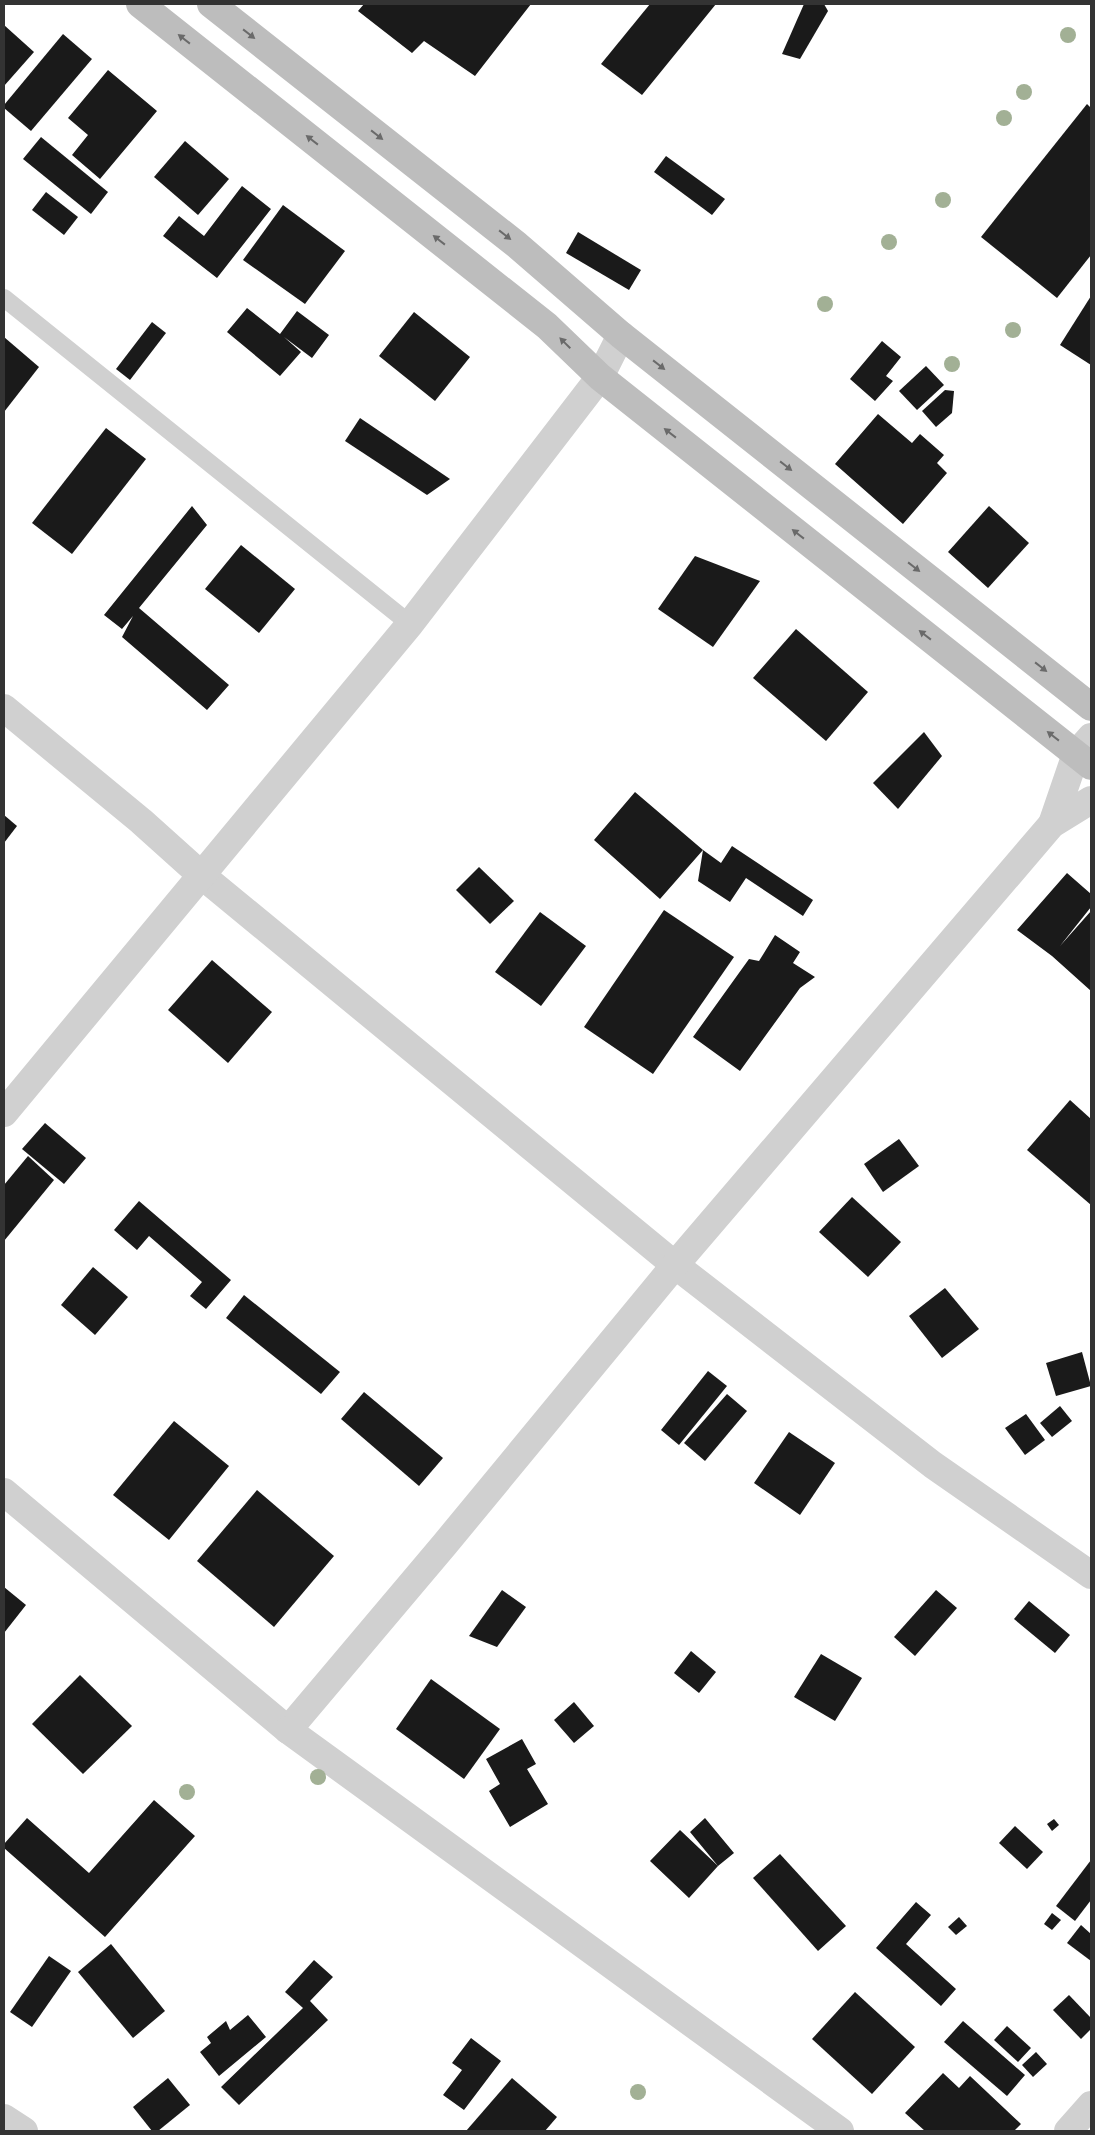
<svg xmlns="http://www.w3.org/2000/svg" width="1095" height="2135" font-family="Cabin,sans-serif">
  <rect width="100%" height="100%" fill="#fff"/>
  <g fill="#1a1a1a">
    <path d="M364,4H531L475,76L424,41L412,53L358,11Z"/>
    <path d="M650,4H716L642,95L601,64Z"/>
    <path d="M804,4H824L828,11L800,59L782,54Z"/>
    <path d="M4,25L34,52L4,86Z"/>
    <path d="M63,34L92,59L31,131L4,108V105Z"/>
    <path d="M108,70L157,111L100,179L72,155L88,135L68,118Z"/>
    <path d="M1087,104L1091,108V255L1057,298L981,237Z"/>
    <path d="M41,137L108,192L91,214L23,159Z"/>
    <path d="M185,141L229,179L198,215L154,177Z"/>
    <path d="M666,156L725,199L712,215L654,172Z"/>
    <path d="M242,186L271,209L217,278L163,236L179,216L204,236Z"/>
    <path d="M46,192L78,217L64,235L32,210Z"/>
    <path d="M283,205L345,251L305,304L243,260Z"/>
    <path d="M578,232L641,270L629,290L566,253Z"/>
    <path d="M1091,296V365L1060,345Z"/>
    <path d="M247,308L280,334L297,311L329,335L312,358L284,337L301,352L280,376L227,332Z"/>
    <path d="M414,312L470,357L435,401L379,356Z"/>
    <path d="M152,322L166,333L130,380L116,369Z"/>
    <path d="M4,337L39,367L4,412Z"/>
    <path d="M882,341L901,357L886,376L893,381L875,401L850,379Z"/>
    <path d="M926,366L944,385L917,410L899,391Z"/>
    <path d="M945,390L954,391L952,413L936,427L922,411Z"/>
    <path d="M878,414L912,443L920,434L944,455L937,463L947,473L903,524L835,464Z"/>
    <path d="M360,418L450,479L427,495L345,441Z"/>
    <path d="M106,428L146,459L72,554L32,523Z"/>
    <path d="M192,506L207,525L139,608L229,685L207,710L122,637L133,616L122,629L104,615Z"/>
    <path d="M989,506L1029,543L988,588L948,552Z"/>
    <path d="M241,545L295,589L259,633L205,589Z"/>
    <path d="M695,556L760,581L713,647L658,609Z"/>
    <path d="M796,629L868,692L826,741L753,678Z"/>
    <path d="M924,732L942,756L898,809L873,783Z"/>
    <path d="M635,792L703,850L721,863L732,846L813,900L803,916L746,878L730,902L698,881L703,850L660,899L594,840Z"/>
    <path d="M4,815L17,826L4,843Z"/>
    <path d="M479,867L514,901L490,924L456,890Z"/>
    <path d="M1067,873L1091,894V907L1060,946L1091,911V991L1052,956L1017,930Z"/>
    <path d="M664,910L734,957L653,1074L584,1027Z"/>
    <path d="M540,912L586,946L541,1006L495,972Z"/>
    <path d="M775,935L800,952L793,963L815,977L800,988L740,1071L693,1037L749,959L759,961Z"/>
    <path d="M212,960L272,1012L228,1063L168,1010Z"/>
    <path d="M1070,1100L1091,1119V1205L1027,1150Z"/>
    <path d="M45,1123L86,1158L64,1184L22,1149Z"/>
    <path d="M899,1139L919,1166L883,1192L864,1164Z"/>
    <path d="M28,1156L54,1180L4,1241V1185Z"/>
    <path d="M852,1197L901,1242L868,1277L819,1232Z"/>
    <path d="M139,1201L231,1280L206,1309L190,1296L202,1282L149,1236L137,1250L114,1230Z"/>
    <path d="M93,1267L128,1297L95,1335L61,1305Z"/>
    <path d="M945,1288L979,1329L942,1358L909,1316Z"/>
    <path d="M244,1295L340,1372L321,1394L226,1318Z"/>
    <path d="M1082,1352L1091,1386L1056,1396L1046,1363Z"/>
    <path d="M708,1371L727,1386L679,1445L661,1430Z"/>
    <path d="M364,1392L443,1458L419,1486L341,1419Z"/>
    <path d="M727,1394L747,1411L705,1461L684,1443Z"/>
    <path d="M1060,1406L1072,1421L1052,1437L1040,1423Z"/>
    <path d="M1026,1414L1045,1440L1025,1455L1005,1428Z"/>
    <path d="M174,1421L229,1466L169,1540L113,1495Z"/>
    <path d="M789,1432L835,1463L800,1515L754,1483Z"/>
    <path d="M257,1490L334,1556L274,1627L197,1561Z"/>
    <path d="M4,1587L26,1605L4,1633Z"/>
    <path d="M502,1590L526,1607L497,1647L469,1636Z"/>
    <path d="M936,1590L957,1608L915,1656L894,1637Z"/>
    <path d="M1029,1601L1070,1635L1055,1653L1014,1619Z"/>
    <path d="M691,1651L716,1672L699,1693L674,1673Z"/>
    <path d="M821,1654L862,1678L835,1721L794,1697Z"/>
    <path d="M80,1675L132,1726L83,1774L32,1724Z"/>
    <path d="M431,1679L500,1729L464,1779L396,1729Z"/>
    <path d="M574,1702L594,1726L574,1743L554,1720Z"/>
    <path d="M522,1739L536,1764L527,1769L548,1804L510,1827L489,1791L500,1784L486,1759Z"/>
    <path d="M154,1800L195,1836L105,1937L4,1848V1844L27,1818L89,1873Z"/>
    <path d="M705,1818L734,1853L718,1866L689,1898L650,1861L680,1830L718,1866L690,1832Z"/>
    <path d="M1054,1819L1059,1825L1052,1831L1047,1824Z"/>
    <path d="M1015,1826L1043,1852L1027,1869L999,1843Z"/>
    <path d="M780,1854L846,1926L818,1951L753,1878Z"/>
    <path d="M1091,1860V1900L1075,1921L1056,1906Z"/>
    <path d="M916,1902L931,1915L906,1944L956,1989L941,2006L876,1948Z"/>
    <path d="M1052,1913L1061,1920L1052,1930L1044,1924Z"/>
    <path d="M959,1917L967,1926L956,1935L948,1927Z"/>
    <path d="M1081,1925L1091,1934V1961L1067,1943Z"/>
    <path d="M111,1944L165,2011L133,2038L78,1972Z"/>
    <path d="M49,1956L71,1971L32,2027L10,2012Z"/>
    <path d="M314,1960L333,1977L310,2001L328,2020L239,2105L221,2087L303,2008L285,1992Z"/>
    <path d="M855,1992L915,2047L872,2094L812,2039Z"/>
    <path d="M1069,1995L1091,2018V2029L1081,2039L1053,2010Z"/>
    <path d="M248,2015L266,2037L219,2076L200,2052L211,2043L207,2037L226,2021L230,2030Z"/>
    <path d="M963,2021L1025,2075L1007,2096L944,2042Z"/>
    <path d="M1007,2026L1031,2048L1018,2062L994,2040Z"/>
    <path d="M471,2038L501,2061L464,2110L443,2095L462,2070L452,2063Z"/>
    <path d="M1036,2052L1047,2064L1033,2077L1022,2065Z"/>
    <path d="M943,2073L959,2088L970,2076L1021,2124L1014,2131H925L905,2113Z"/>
    <path d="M168,2078L190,2105L158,2131H152L133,2107Z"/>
    <path d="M512,2078L557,2117L545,2131H466Z"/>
  </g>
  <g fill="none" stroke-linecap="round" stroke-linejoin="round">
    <path stroke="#d0d0d0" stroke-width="18" d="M4,298L410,624"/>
    <g stroke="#d0d0d0" stroke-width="28">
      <path d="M4,708L141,821L200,874L675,1265L933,1465L1091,1575"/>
      <path d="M1052,824L1076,754L1091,737"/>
      <path d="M4,1113L410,624L600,377L621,335"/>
      <path d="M4,1492L288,1730L445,1544L675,1265L1052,824L1091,800"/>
      <path d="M288,1730L840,2131"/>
      <path d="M4,2118L24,2131"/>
      <path d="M1068,2131L1091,2105"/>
    </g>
    <g stroke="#bdbdbd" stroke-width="28">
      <path d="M140,4L547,326L600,377L1091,766"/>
      <path d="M211,4L517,245L621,335L1091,707"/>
    </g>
  </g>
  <g fill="#a2b095">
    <circle cx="1068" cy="35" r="8"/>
    <circle cx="1024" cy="92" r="8"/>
    <circle cx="1004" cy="118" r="8"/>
    <circle cx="943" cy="200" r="8"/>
    <circle cx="889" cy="242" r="8"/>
    <circle cx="825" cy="304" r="8"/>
    <circle cx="1013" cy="330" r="8"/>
    <circle cx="952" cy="364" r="8"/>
    <circle cx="318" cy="1777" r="8"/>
    <circle cx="187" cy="1792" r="8"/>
    <circle cx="638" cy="2092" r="8"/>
  </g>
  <defs><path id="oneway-solid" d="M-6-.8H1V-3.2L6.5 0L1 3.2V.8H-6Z" transform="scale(1.25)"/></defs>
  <g fill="#6a6a6a">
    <use href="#oneway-solid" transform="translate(249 34) rotate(38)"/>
    <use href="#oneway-solid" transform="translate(184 39) rotate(-142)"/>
    <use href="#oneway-solid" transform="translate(377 135) rotate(38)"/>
    <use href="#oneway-solid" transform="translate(312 140) rotate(-142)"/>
    <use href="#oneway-solid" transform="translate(505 235) rotate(38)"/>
    <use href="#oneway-solid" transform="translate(439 240) rotate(-142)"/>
    <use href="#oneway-solid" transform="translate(565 343) rotate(-135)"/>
    <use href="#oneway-solid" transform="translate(659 365) rotate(38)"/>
    <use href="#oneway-solid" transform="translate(670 433) rotate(-142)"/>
    <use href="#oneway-solid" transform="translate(786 466) rotate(38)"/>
    <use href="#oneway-solid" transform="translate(798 534) rotate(-142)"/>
    <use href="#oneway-solid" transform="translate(914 567) rotate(38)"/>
    <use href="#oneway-solid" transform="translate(925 635) rotate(-142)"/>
    <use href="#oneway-solid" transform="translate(1041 667) rotate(38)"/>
    <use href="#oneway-solid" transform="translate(1053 736) rotate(-142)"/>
  </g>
  <rect width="1095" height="2135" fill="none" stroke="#333333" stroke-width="10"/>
</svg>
